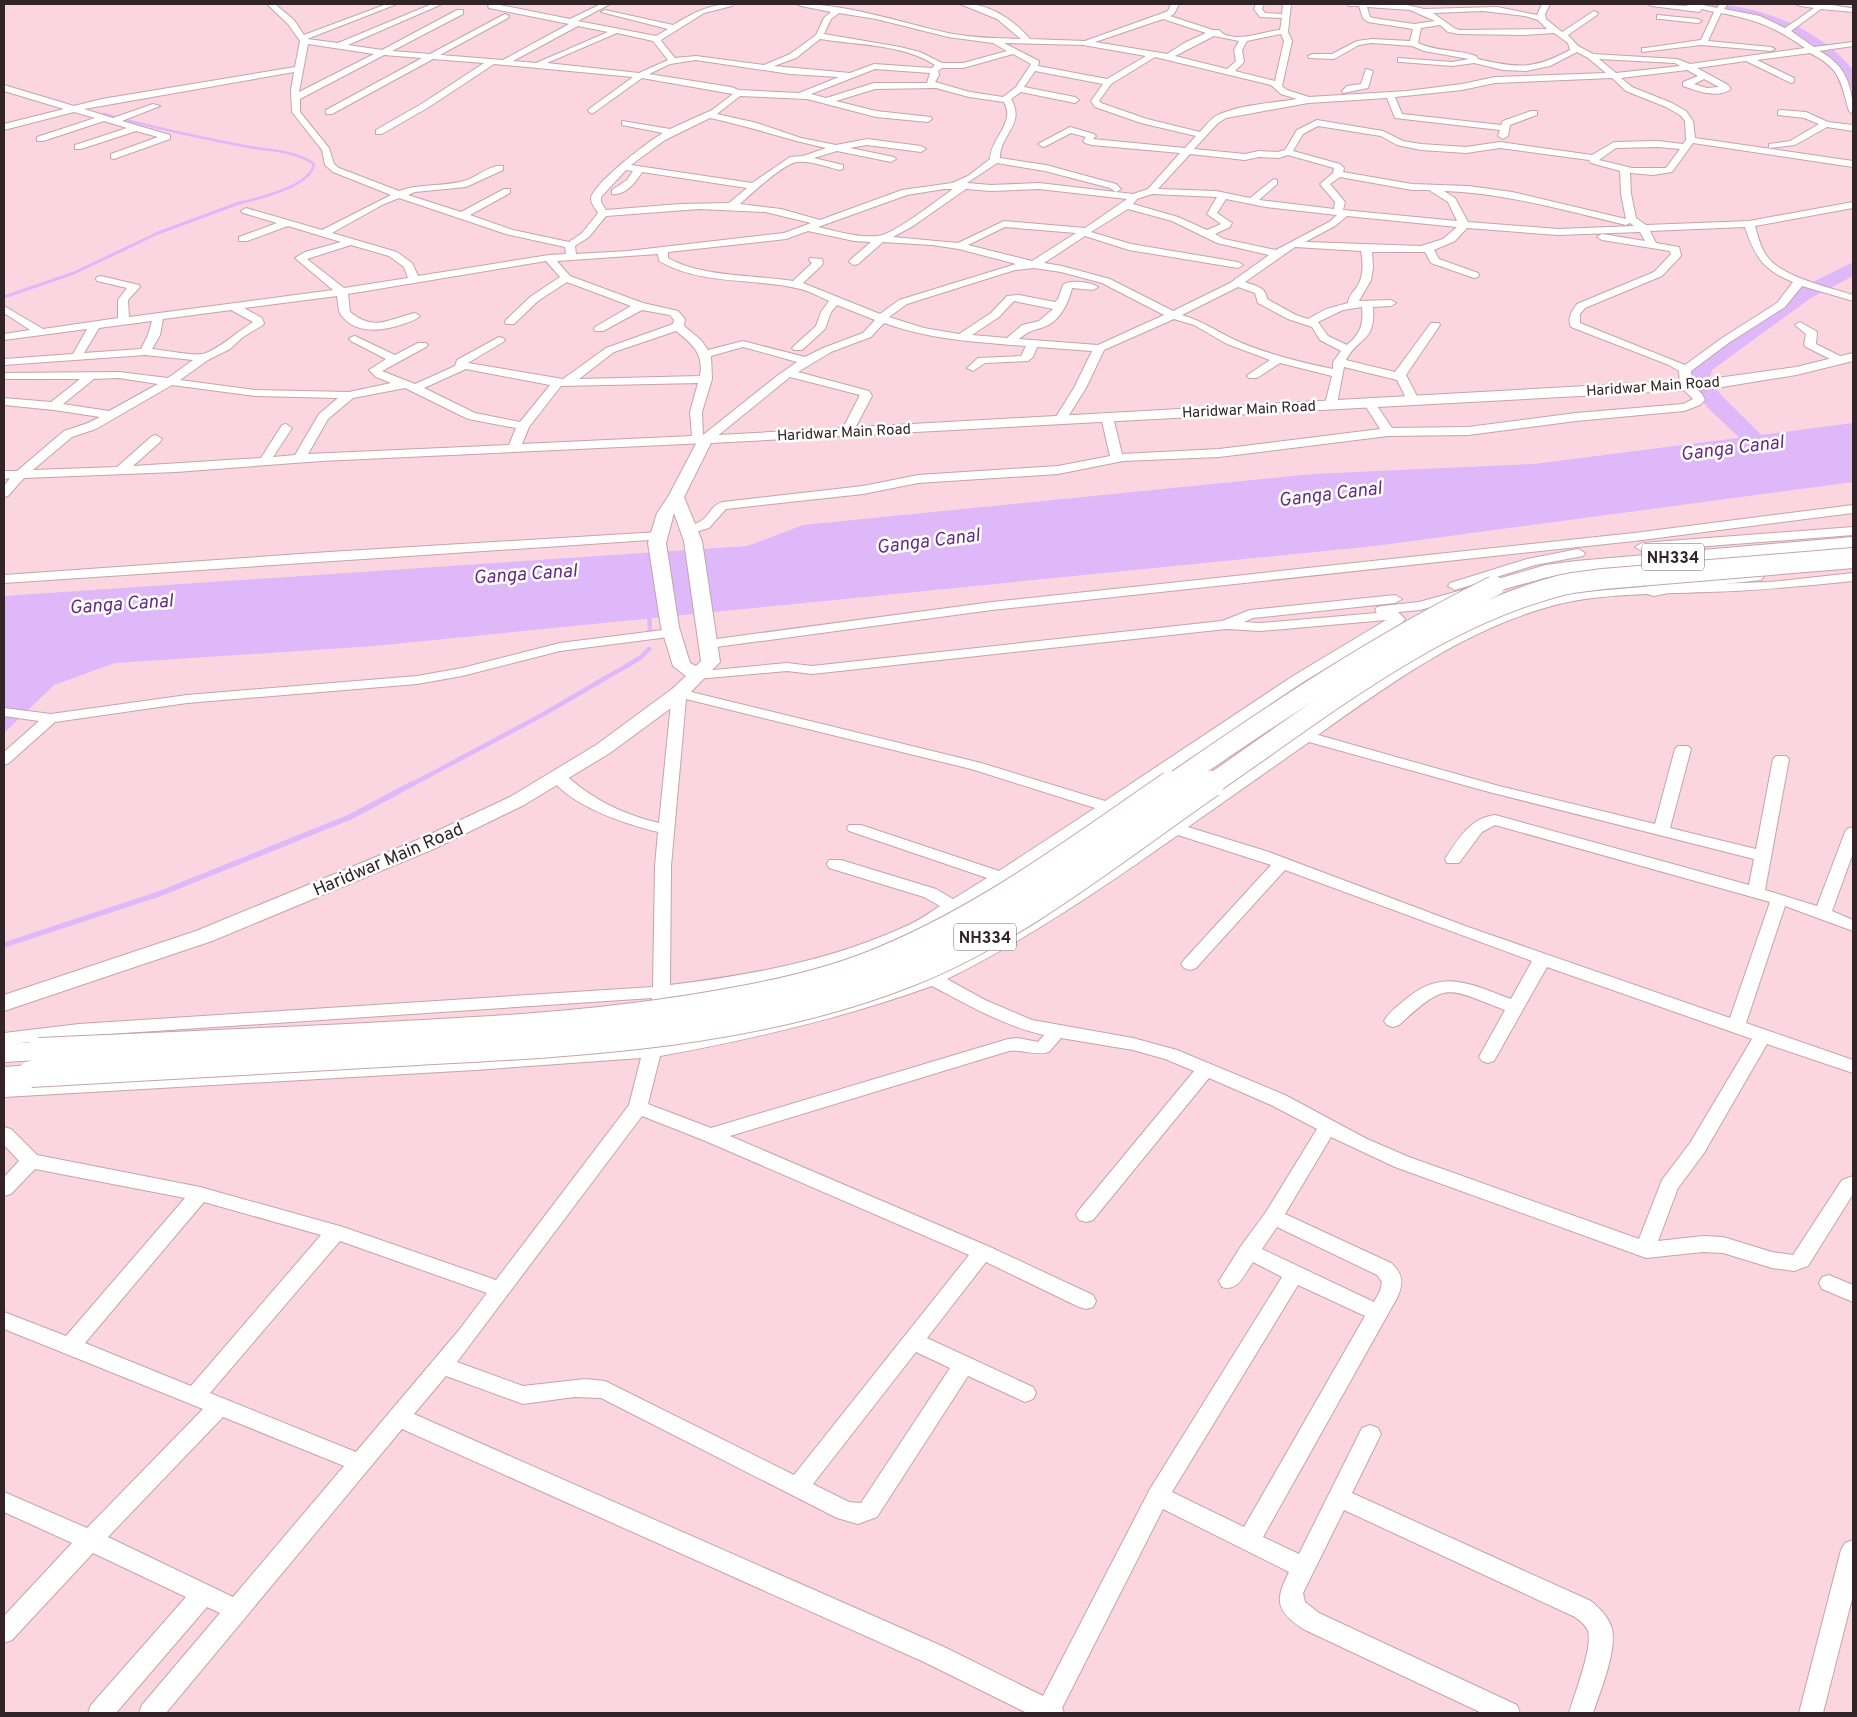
<svg xmlns="http://www.w3.org/2000/svg" width="1857" height="1717" font-family="Overpass,sans-serif">
  <rect width="100%" height="100%" fill="#fbd6e0"/>
  <path fill="#deb8f9" d="M1853,423V482L1375,546L374,646L115,663L54,685L4,733V596L747,546L803,525L1313,474L1534,464Z"/>
  <g fill="none" stroke-linecap="round" stroke-linejoin="round">
    <path stroke="#deb8f9" stroke-width="2.5" d="M104,114C150,127 197,137 244,146C267,151 293,149 314,164C311,187 256,199 236,204"/>
    <path stroke="#deb8f9" stroke-width="3" d="M4,297L74,273L158,233L242,202"/>
    <g stroke="#deb8f9" stroke-width="4.5">
      <path d="M649,612L650,631"/>
      <path d="M409,786L542,715L640,658L649,649"/>
    </g>
    <path stroke="#deb8f9" stroke-width="5.5" d="M4,945L159,894L350,817L412,784"/>
    <g fill="#deb8f9" fill-rule="evenodd">
      <path d="M1689,4C1746,0 1816,24 1853,70V88L1847,86L1840,74L1831,63L1817,52L1785,33L1742,15L1696,8L1691,7Z"/>
      <path d="M1853,262V276L1811,298L1712,370L1709,380L1723,397L1790,463L1787,468L1779,470L1771,468L1707,407L1687,380L1696,363L1797,290Z"/>
    </g>
    <g stroke="#c6a3ad" stroke-width="2">
      <g id="minor">
        <path d="M267,4H275L294,20L304,35L387,4H397L307,39L338,43L432,4H442L348,45L382,50L457,10H463V14L392,51L430,54L505,14L509,16L508,18L440,55L503,60L569,24L489,8L488,6L491,4H501L500,5L570,19L601,4H610L578,21L656,36L668,29L601,12L605,10L673,25C693,13 709,4 733,4L732,6L704,13L661,40L662,42L675,58L696,56L764,65L790,54L816,35L824,18L831,12L801,6L797,4C849,4 898,22 948,33C972,38 996,38 1021,39L997,19L960,4C987,2 1013,19 1030,39L1085,41L1160,14L1168,11L1171,4H1179L1174,14L1170,16L1213,30H1219C1231,45 1264,31 1280,30L1282,18L1260,17L1254,9L1256,4H1264L1262,9L1265,13L1282,14L1283,4H1291L1288,32L1292,41L1282,86L1287,90L1309,97L1407,91L1462,84L1495,77L1606,73L1588,58L1577,52L1550,66L1526,71L1503,70L1474,63L1452,66L1401,62H1398V58L1452,62L1469,59L1424,51L1412,46L1372,43L1359,45L1334,59L1309,58L1308,56L1312,54H1332L1357,41L1372,39L1410,41L1413,29L1368,22L1363,18L1359,6H1349L1348,4H1403L1424,9L1497,7L1537,15L1542,4H1550L1545,14L1546,19L1562,32L1594,11L1598,13L1597,15L1568,35L1578,46L1593,54L1677,59L1690,64L1805,48C1775,27 1757,20 1721,13L1708,41L1771,47L1775,49L1771,51L1701,45L1642,52V48H1645L1701,40L1714,12L1702,9L1699,12L1652,6L1648,4L1688,6L1684,4H1698L1717,8L1720,4H1728L1724,9L1760,16L1785,28L1814,8L1800,6L1796,4H1826L1850,8H1853V12L1821,9L1791,31L1814,47L1853,42V46L1819,51C1845,64 1853,86 1853,114L1849,111C1840,80 1841,69 1810,53L1757,60L1794,78V82L1791,83L1746,61L1697,68L1728,85L1731,89C1718,99 1697,91 1683,86V82L1698,76L1687,70L1621,78L1632,87L1672,103L1686,111L1693,121L1695,138L1853,161V167L1693,143L1672,172L1653,175L1630,173L1631,194L1636,218L1646,225L1749,221L1853,202V208L1755,226C1758,236 1760,246 1766,255C1780,277 1829,287 1853,295V301L1802,286L1785,307L1730,342L1691,371L1692,385L1702,394L1705,400L1700,405L1684,411L1576,421L1468,435L1388,436L1219,457L1123,461L1058,474L918,483L863,494L726,509L709,528L689,534L683,530C687,525 695,525 701,521C710,515 711,505 723,502L863,486L918,475L1058,466L1110,456L1101,417L1107,413L1113,417L1122,454L1219,449L1380,429L1363,402L1369,398L1373,400L1392,428L1468,427L1576,413L1683,404L1693,399L1680,386L1679,371L1669,365L1571,327C1567,318 1572,311 1577,304L1654,272L1671,254L1670,251L1602,240L1597,237L1602,234L1645,241L1640,232L1558,235L1467,228L1455,241L1434,250L1439,259L1478,273L1479,275L1478,277L1474,278L1431,263L1425,252H1372L1373,267L1371,280L1359,301L1391,300L1396,303L1391,306L1373,307C1376,342 1359,336 1346,360L1395,372L1431,323H1439L1440,325L1406,375L1419,400L1413,403L1407,400L1397,380L1344,367L1337,404L1335,406H1327L1325,404L1332,376L1280,363L1257,378H1249L1247,376L1249,374L1270,360L1227,344L1194,325L1174,319L1104,350L1086,388L1064,423L1060,424L1054,420L1074,388L1092,351L1037,347L1033,357L1028,361L985,363L973,371L967,368L978,358L1021,356L1026,346C975,342 932,340 884,323L871,337L831,352L798,372L869,391L872,396L853,432L847,436L841,432L860,395L790,377L710,442L706,443L321,461L176,472L24,478L8,496L4,497V486L10,478L4,479V471H17L64,431L88,423L100,417L54,410L4,405V398L51,402L80,379H4V373L119,372L168,378L193,360L145,355L4,365V359L73,354L87,329L4,340V334L30,330L4,313V306L43,329L118,318V300L127,288L97,281L96,279L97,277L101,276L139,285L140,287L128,300L129,317L333,290L295,258L305,252L341,242L288,226L247,241H239V237L277,223L243,213L241,211L246,208L322,230L391,195L333,172L325,165L322,150L292,112L291,90L294,72L84,109L113,118L153,104L160,106L122,121L170,135V139L114,159L111,158V154L158,137L136,131L81,149H75V145L127,128L104,121L43,141H37V137L95,118L74,112L4,130V124L64,109L4,91V85L74,106L102,99L295,67L300,41L288,24ZM1367,7L1410,10L1435,21L1414,24L1373,18L1370,17ZM1483,11L1525,16L1538,20L1547,29L1459,30L1454,28L1433,13ZM839,13L876,19L948,37L993,43L1007,51L963,63H942L920,52L900,47L824,34L831,19ZM1163,19L1206,33L1186,42L1167,54L1095,42ZM1440,25L1448,32L1459,34L1524,35L1554,33L1568,43L1570,50C1533,70 1517,68 1478,59L1476,56C1457,49 1436,52 1418,43L1421,28ZM578,26L608,32L536,63L513,61ZM617,33L653,41L668,60L639,73L547,63ZM1281,34L1284,41L1275,81L1235,71L1244,62L1242,50L1247,41ZM1214,36L1239,41L1234,50L1236,61L1227,69L1175,56ZM820,39C857,45 903,44 935,65L932,68L874,64L850,73L774,66L796,58ZM1004,43L1083,45L1146,56L1107,79L1038,66L1039,61ZM308,44L374,54L299,92ZM1013,54L1031,64L1016,87L1003,97L970,92L935,82L939,75L938,71L942,68H963ZM384,55L422,58L326,110V114H332L433,59L484,63L423,103L376,130V134H382L429,107L494,64L633,77L589,109L588,111L592,114L642,78L733,94L712,110L670,129L622,121V125L663,133C649,141 592,184 591,199C591,204 596,209 598,213L582,233L569,242L513,230L470,215L510,193V189H504L461,212L408,195L415,192L466,187L503,170V166C490,164 476,178 464,181C443,187 420,183 399,191L339,168L334,164L329,148L300,112V99ZM1155,57L1271,85L1281,94L1297,99C1273,103 1244,104 1220,114C1212,117 1206,125 1200,132L1147,119L1101,103L1099,101L1111,84ZM1599,59L1675,63L1680,66L1616,73ZM696,60L790,74L839,77L799,93L739,90L731,87L649,74L670,64ZM875,69L930,73L927,83H874L826,98L811,94ZM1035,71L1103,84L1091,101L1095,107L1141,123L1196,136L1185,148L1093,139L1096,136L1094,134L1070,127L1038,144L1043,147L1046,146L1071,133L1086,137L1083,141L1085,143L1092,145L1180,153L1148,189L1133,194L1039,183L991,185L967,183L997,163L1045,171L1110,188L1116,192L1121,189L1116,184L1046,165L1000,158C1000,133 1026,125 1011,99L1021,92L1075,103L1079,100L1075,97L1024,87ZM1612,78L1626,91L1666,107L1680,115L1685,121L1686,140L1683,144L1658,141L1614,142L1592,155L1500,142L1466,147L1421,144L1403,141L1383,131L1317,120L1297,130L1285,150L1278,152L1259,151L1245,154L1194,149L1218,123L1226,118L1308,103L1387,98L1395,118L1500,130L1498,136L1503,139L1508,136L1510,125L1537,115V111H1531L1503,121L1501,125L1402,114L1395,97L1462,90L1495,83ZM1704,79L1719,87L1707,88L1694,84ZM936,88L969,97L1004,102C1016,123 991,137 990,159L968,176L952,183L902,190L820,220L781,209L740,204C752,193 783,164 797,162C810,160 827,167 840,170L843,169V165L814,158L837,151L891,162L896,159L894,157L850,148L867,145L921,152L926,149L921,146L867,139L836,145L801,138L757,123L717,114L740,96L807,99L876,117L928,122L932,119L931,117L876,111L836,101L875,89ZM710,118C749,126 787,140 826,148L803,156L790,157L752,183L631,165L665,140ZM1318,126L1381,136L1397,145L1421,150L1466,153L1500,148L1589,160L1591,163L1620,171L1621,194L1626,219L1512,192L1468,186L1412,184L1343,172L1344,168L1340,164L1293,151L1303,134ZM1658,147L1680,149L1666,168H1632L1599,160L1616,148ZM1190,154L1245,160L1259,157L1279,158L1288,155L1334,168L1333,173L1320,184L1335,202L1334,209L1259,200L1277,184V180L1274,179L1250,198L1216,191L1158,189ZM626,170L633,171L627,180L612,190V194C625,196 636,182 642,172L747,188L729,203L680,204L606,210L601,202V197ZM1340,177L1412,190H1429L1448,202L1457,221L1343,210L1345,202L1330,184ZM944,189H953C937,200 894,235 877,236C857,238 837,231 818,227L907,195ZM966,189L991,191L1039,189L1127,199L1085,228L1004,221L958,243L893,237L913,226ZM1444,191C1506,193 1566,211 1626,225L1630,223L1634,226L1558,229L1468,222L1455,198ZM1152,194L1217,197L1207,214L1221,224L1207,230L1178,217L1133,204L1137,199ZM399,198L506,234L565,247L566,254L549,255L418,276L412,263L397,252L332,233L382,205ZM1226,199L1266,207L1337,215L1329,222L1276,250L1224,239L1215,234L1230,227L1232,223L1217,213ZM699,209L765,212L811,223L784,233L628,251L576,254L575,246L589,237L606,216ZM1128,209L1172,221L1217,243L1269,255L1230,283L1173,311L1110,279L1062,266L1044,263L1085,236L1129,250L1238,268L1243,265L1238,262L1131,244L1091,232ZM1347,216L1457,227L1443,239L1421,246L1305,242L1335,226ZM1005,227L1076,233L1032,261L968,245ZM1745,227C1755,257 1763,270 1793,282L1777,303L1722,338L1685,365L1580,323V314L1585,308L1662,276L1680,257L1681,255L1679,247L1656,243L1650,231ZM808,231L854,241L871,242L850,260L849,262L854,265L858,264L883,242L932,245L959,249L1016,264L899,300L880,314L803,283L822,265L823,263L822,259L810,258L809,260L812,263L793,281C755,275 701,277 668,258V252L786,239ZM351,245L389,256L404,267L408,278L344,288L307,259ZM1295,247L1361,251C1363,262 1364,275 1358,285C1354,292 1349,294 1348,303L1326,309L1308,319L1296,315L1267,299C1266,287 1256,286 1245,282ZM658,254L659,261C700,285 752,278 796,288C808,290 818,296 829,301L821,312L816,326L794,346L792,348L794,350H802L825,329L831,312L837,305L875,320L863,333L823,348L805,357L743,341L708,350L701,340L684,326L685,319L678,311L643,303L570,276L557,261ZM546,261L560,277L530,297L506,320L505,322L506,324H514L538,301L567,282L631,306L595,327L594,329L595,331H603L642,310L670,315L674,320L673,324L606,348L563,379L468,363L503,342L505,340L503,338L499,337L457,360L455,366L415,384L382,371L426,347L428,345L426,343H418L395,355L355,336L351,337L349,339L351,341L386,359L369,370L376,377L391,383L349,392L255,390L180,380L208,360L230,349L243,337L263,325L264,323L262,318L244,308L337,296C338,301 338,310 341,315C356,335 383,331 403,324C409,322 416,320 420,316L415,313C388,319 375,332 350,312L348,294ZM1034,268L1061,272L1102,283L1164,315L1098,345L1019,339C1030,330 1032,331 1044,327C1060,321 1068,304 1072,288L1093,290L1098,287C1092,282 1069,279 1063,285L1058,299L1055,302L1019,295L1007,296L991,313L959,334L924,328L889,317L907,304L1015,270ZM1238,287L1255,293L1258,303L1288,319L1312,327L1320,340L1341,351L1333,362V369C1300,362 1266,354 1235,340C1216,331 1203,321 1182,315ZM1014,301L1053,309L1039,321L1022,325L1007,338L972,335L999,317ZM1362,307C1364,325 1360,334 1347,345L1328,336L1318,322L1343,310ZM231,310L253,322C238,331 218,350 203,354C194,356 163,350 152,349L160,335L163,319ZM152,321L148,335L141,349L84,353L99,328ZM676,331C692,344 704,353 700,376L579,379L614,352ZM743,347L797,362L777,376L703,435L702,412L712,379L711,356ZM466,369L550,385L520,422L475,413L424,388ZM119,378L158,384L109,411L63,404L94,379ZM698,383L690,412L692,436L522,444L529,427L561,386ZM172,385L255,396L338,398L319,414L295,455L273,457L292,428L286,424L282,425L261,458L133,466L160,442L162,439L156,435L152,436L117,467L33,470L72,437L96,429ZM405,388L468,419L516,428L509,445L308,454L328,419L353,398Z"/>
        <path d="M1657,15L1698,19L1702,21L1698,23L1660,19H1657Z"/>
        <path d="M1366,69L1373,71L1368,88L1343,93L1342,91L1347,86L1361,84Z"/>
        <path d="M1781,110L1806,112L1828,122L1853,125V131L1827,127L1795,145L1769,148V144L1790,141L1819,124L1804,118L1778,115V111Z"/>
        <path d="M1800,322L1816,331L1817,333L1816,344L1844,358L1846,360L1844,362H1836L1806,347L1804,345L1806,334L1795,325Z"/>
        <path d="M1853,505V513L1634,541L992,610L709,648L704,647L702,644L704,641L709,640L992,602L1634,533Z"/>
        <path d="M1853,527V535L1642,551L1635,547L1642,543Z"/>
        <path d="M659,532L666,536L664,539L4,583V575L329,552Z"/>
        <path d="M1578,549L1585,553L1583,556L1535,565L1455,590L1448,586L1450,583L1527,559Z"/>
        <path d="M1853,573V581C1804,586 1755,591 1706,592C1658,594 1594,593 1548,607C1463,631 1389,684 1318,735L1499,786L1655,824L1675,749L1678,746H1688L1691,749L1670,828L1756,849L1773,759L1776,756H1786L1789,759L1765,890L1817,906L1845,832L1847,829L1853,827V853L1832,911L1853,920V931L1785,906L1746,1023L1853,1060V1073L1767,1044L1704,1153L1678,1188L1658,1241L1703,1236L1723,1237L1772,1252L1793,1255L1842,1180L1853,1176V1194L1808,1266L1794,1271L1772,1268L1723,1253L1703,1252L1646,1258L1395,1167L1331,1137L1285,1214L1391,1263C1403,1273 1404,1284 1397,1298L1263,1537L1299,1554L1362,1428L1370,1425L1378,1428L1381,1434L1352,1493L1591,1601C1600,1609 1609,1617 1612,1629C1617,1651 1600,1692 1593,1713H1569C1574,1695 1593,1648 1588,1631C1586,1625 1579,1620 1575,1617L1344,1510L1303,1593L1305,1602L1319,1613L1517,1705L1520,1713H1482L1303,1629C1275,1610 1275,1600 1289,1572L1163,1509L1062,1708L1064,1713H1027L924,1662L402,1429L166,1713H139L142,1705L220,1613L207,1607L116,1713H88L91,1705L186,1597L93,1553L12,1640L4,1643V1616L72,1543L4,1512V1492L87,1528L203,1409L4,1329V1312L66,1336L185,1198L35,1169L11,1194L4,1196V1177L19,1161L4,1145V1127L11,1129L37,1155L200,1187L343,1227L496,1280L629,1105L641,1058L475,1070L4,1097V1084L475,1058L644,1045L652,1013V998L79,1036L4,1045V1033L79,1024L653,987L655,866L658,832C625,824 570,806 550,777L553,774C564,771 571,780 580,787C604,805 630,816 659,823L672,693L674,690L679,689L981,763L1105,801L1293,676L1386,620L1260,631L1226,629L812,674L787,671L697,679L692,678L690,675L692,672L787,663L812,666L1222,621L1250,610L1395,595L1402,599L1395,603L1253,618L1244,622L1260,623L1377,613L1375,610L1377,607L1382,606L1419,602L1473,587L1478,588L1480,591L1478,594L1420,610L1398,612L1405,619L1403,622L1303,682L1120,806L1173,823L1364,689L1463,629L1540,600L1582,592L1654,586L1770,582ZM686,699L971,769L1095,808L999,871L861,825H849L847,828L849,831L987,878L953,899L936,889L841,860H829L827,864L829,868L924,897L940,906C929,913 917,922 904,927C830,961 750,975 670,985L671,866ZM1309,742L1489,792L1754,859L1749,885L1495,815C1470,818 1458,839 1445,859L1447,863H1459L1482,832L1495,825L1770,902L1730,1018L1468,927L1269,852L1188,827ZM1110,813L1163,830C1122,859 1079,886 1036,913C1001,935 966,958 927,975C844,1011 752,1026 663,1043L670,1013V997L738,988L830,967L917,935L1008,881ZM1178,835L1271,865L1184,960L1181,964L1184,968L1190,970L1196,968L1285,870L1532,961L1511,999C1472,985 1443,967 1406,999C1398,1006 1389,1012 1384,1021L1387,1025L1393,1027L1399,1025C1448,980 1446,988 1505,1010L1479,1057L1482,1061L1488,1063L1494,1061L1547,967L1752,1039L1690,1143L1662,1180L1639,1239L1409,1157L1367,1139L1285,1095L1177,1050L1133,1038L1032,1020L985,1000L947,979C1028,939 1104,887 1178,835ZM932,986C968,1005 1004,1026 1044,1035L1038,1042L1018,1038L1008,1039L711,1128L648,1104L660,1056C753,1039 843,1018 932,986ZM1061,1038L1133,1050L1165,1059L1194,1071L1079,1210L1076,1215L1079,1220L1086,1222L1093,1220L1209,1078L1271,1105L1317,1129L1266,1212L1241,1246L1219,1281L1222,1287C1238,1292 1244,1275 1253,1262L1282,1277L1150,1489L1043,1696L942,1646L414,1414L446,1376L523,1404L574,1397L601,1398L837,1518L858,1524L877,1517L968,1376L1025,1402L1033,1399L1036,1393L1033,1387L927,1338L986,1262L1079,1307L1086,1309L1093,1307L1096,1301L1093,1295L990,1247L730,1136L1009,1051C1023,1049 1035,1056 1049,1052ZM642,1116L703,1140L969,1255L794,1475L605,1381L585,1379L523,1386L457,1362ZM204,1202L321,1235L191,1386L85,1343ZM1277,1227L1377,1275L1382,1282L1380,1291L1374,1302L1262,1249ZM340,1241L487,1293L459,1330L356,1452L210,1393ZM1298,1285L1365,1316L1244,1527L1172,1492ZM916,1352L950,1368L861,1503L849,1502L813,1484ZM223,1417L344,1466L233,1597L108,1537Z"/>
        <path d="M671,629L676,630L678,633L676,636L560,651L462,676L417,684L187,703L55,722L9,763L4,765V752L39,721L4,716V708L51,714L187,695L417,676L462,668L560,643Z"/>
        <path d="M1829,1275L1853,1285V1302L1822,1289L1819,1283L1822,1277Z"/>
        <path d="M1853,1540V1595L1823,1713H1799L1841,1550L1845,1543Z"/>
      </g>
    </g>
    <g stroke="#c6a3ad" stroke-width="2">
      <path id="major" d="M1853,353V361L1796,375L1710,389L711,443L684,497L702,541L720,662L686,697L610,753L524,805L436,848L212,941L4,1011V995L196,931L422,838L510,797L596,745L672,689L686,676L673,666L661,627L648,543L657,513L668,497L700,436L1710,379L1796,367ZM674,513L684,541L701,661L696,666L690,663L679,627L666,543Z"/>
    </g>
    <g stroke="#c6a3ad" stroke-width="2">
      <g id="highway">
        <path d="M1853,537V549L1576,573L1548,577L1494,592L1487,590L1484,586L1487,582L1546,565L1576,561Z"/>
        <path d="M1754,570L1761,572L1764,576L1761,580L1696,587L1654,596L1647,594L1644,590L1647,586L1696,575Z"/>
        <path d="M39,1042L48,1045L52,1051L48,1057L39,1060L4,1062V1044Z"/>
        <path d="M31,1065L41,1067L44,1074L41,1081L31,1083L4,1085V1067Z"/>
      </g>
    </g>
    <use href="#minor" fill="#fff" fill-rule="evenodd"/>
    <use href="#major" fill="#fff" fill-rule="evenodd"/>
    <use href="#highway" fill="#fff" fill-rule="evenodd"/>
    <g stroke="#c6a3ad" stroke-width="22" stroke-linecap="butt">
      <g id="highway-bridge-far1">
        <path d="M1169,786C1276,712 1377,644 1494,586"/>
        <path d="M1209,786C1319,711 1431,619 1562,585C1575,582 1589,581 1603,579L1853,558"/>
      </g>
    </g>
    <g stroke="#c6a3ad" stroke-width="28" stroke-linecap="butt">
      <g id="highway-bridge">
        <path d="M39,1051C184,1044 330,1039 475,1030C564,1025 654,1016 742,999C785,991 828,981 869,965C978,923 1075,850 1171,784"/>
        <path d="M31,1074C160,1067 289,1059 418,1052C583,1043 754,1035 910,973C1020,929 1114,851 1211,784"/>
      </g>
    </g>
    <use href="#highway-bridge-far1" stroke="#fff" stroke-width="20"/>
    <use href="#highway-bridge" stroke="#fff" stroke-width="26"/>
  </g>
  <g text-anchor="middle" stroke-width="5" stroke-linejoin="round" paint-order="stroke">
    <g font-size="15" fill="#312327" stroke="#fff">
      <text transform="translate(1653 386) rotate(-4)" y="5">Haridwar Main Road</text>
      <text transform="translate(1249 409) rotate(-3)" y="5">Haridwar Main Road</text>
      <text transform="translate(844 432) rotate(-3)" y="5">Haridwar Main Road</text>
    </g>
    <g fill="#fff" stroke="#6f6568" stroke-width="1">
      <rect x="1642" y="543.5" width="62" height="27" rx="4"/>
      <rect x="954" y="923.5" width="62" height="27" rx="4"/>
    </g>
    <g font-size="16" font-weight="bold" fill="#312327">
      <text x="1673" y="563">NH334</text>
      <text x="985" y="943">NH334</text>
    </g>
    <g font-size="18" fill="#312327" stroke="#fff">
      <text transform="translate(388 859) rotate(-23)" y="6">Haridwar Main Road</text>
    </g>
    <g font-size="19" font-style="italic" fill="#662a86" stroke="#fff">
      <text transform="translate(1732 447) rotate(-7)" y="7">Ganga Canal</text>
      <text transform="translate(1330 493) rotate(-7)" y="7">Ganga Canal</text>
      <text transform="translate(928 540) rotate(-7)" y="7">Ganga Canal</text>
      <text transform="translate(525 573) rotate(-4)" y="7">Ganga Canal</text>
      <text transform="translate(121 603) rotate(-4)" y="7">Ganga Canal</text>
    </g>
  </g>
  <rect width="1857" height="1717" fill="none" stroke="#312327" stroke-width="10"/>
</svg>
